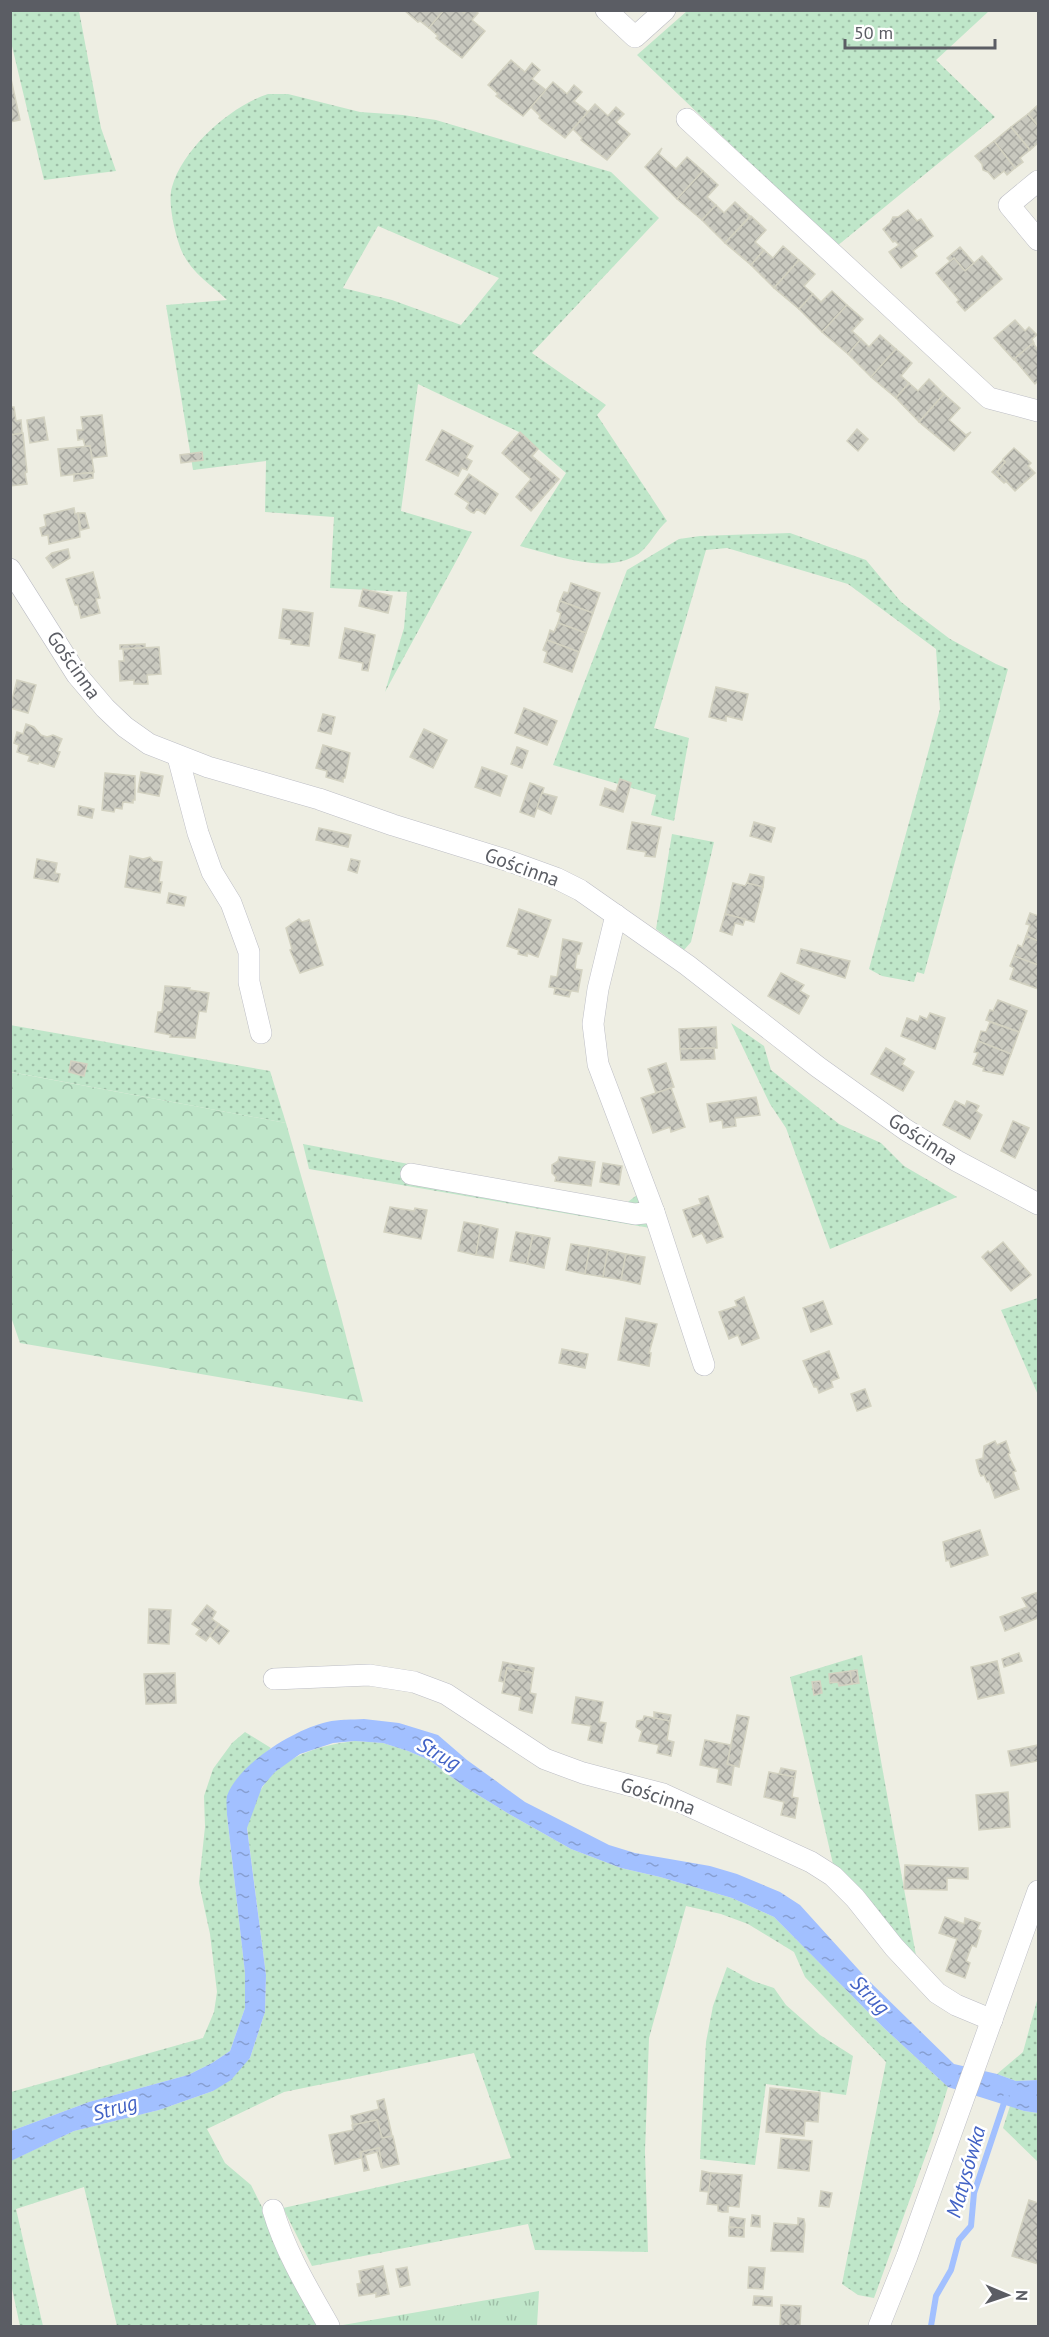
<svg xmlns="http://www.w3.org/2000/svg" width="1049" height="2337" font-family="'PT Sans',sans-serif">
  <defs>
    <pattern id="grass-dots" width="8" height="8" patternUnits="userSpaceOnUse" patternTransform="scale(1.5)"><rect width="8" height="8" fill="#bfe6c9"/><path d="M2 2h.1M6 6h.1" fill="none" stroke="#9ebea7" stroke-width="1.8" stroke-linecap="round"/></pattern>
    <pattern id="forest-crowns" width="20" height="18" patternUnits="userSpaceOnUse" patternTransform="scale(1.5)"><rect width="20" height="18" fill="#bfe6c9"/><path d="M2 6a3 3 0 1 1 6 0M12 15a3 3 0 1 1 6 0" fill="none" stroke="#9ebea7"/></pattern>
    <pattern id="park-tufts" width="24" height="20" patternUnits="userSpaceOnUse" patternTransform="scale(1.5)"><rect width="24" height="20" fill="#bfe6c9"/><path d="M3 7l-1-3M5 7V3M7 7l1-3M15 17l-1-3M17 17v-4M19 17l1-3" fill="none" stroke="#9ebea7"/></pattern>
    <pattern id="water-ripples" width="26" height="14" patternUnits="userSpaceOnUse" patternTransform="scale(1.5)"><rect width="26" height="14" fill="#a2c0ff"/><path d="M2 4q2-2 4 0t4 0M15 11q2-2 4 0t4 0" fill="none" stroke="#879fd2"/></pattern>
    <pattern id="building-cross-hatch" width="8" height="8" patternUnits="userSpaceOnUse" patternTransform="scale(1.5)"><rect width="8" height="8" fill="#c9c9bf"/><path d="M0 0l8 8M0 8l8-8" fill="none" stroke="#a6a69f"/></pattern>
  </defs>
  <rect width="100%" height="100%" fill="#eeeee3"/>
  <g fill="url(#grass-dots)" fill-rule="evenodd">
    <path d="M10,11H79L101,128L116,171L44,180L11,42Z"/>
    <path d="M687,11H989L936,60L995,117L837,246L637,55Z"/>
    <path d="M268,94H288L360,112L403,115L436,120L611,172L659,218L532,353L606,405L597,415L667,521C657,530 652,541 643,550C613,578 555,555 520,546L566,473L519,432L418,384L401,511L472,532L385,692L404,628L407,592L330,588L334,517L265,512L266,461L193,470L166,305L227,300C212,285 193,274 183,254C176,239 167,203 172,187C183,148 231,106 268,94ZM378,226L499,278L461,325L392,300L343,288Z"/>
    <path d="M790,533L866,560L901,602L950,639L996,664L1008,669L924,974L917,972L914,982L882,976L869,969L940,709L936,649L848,584L727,548L706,550L654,728L689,738L674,821L651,815L656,795L553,765L627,570L679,539L700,536Z"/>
    <path d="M672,834L714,842L691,942L684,950L656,929Z"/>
    <path d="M731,1023L764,1046L771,1070L839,1124L881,1143L904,1166L957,1197L830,1249L786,1128L770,1104Z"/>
    <path d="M10,1025L270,1071L286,1123L11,1072Z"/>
    <path d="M303,1144L624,1205L642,1191L656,1229L309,1169Z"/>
    <path d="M1038,1298V1395L1001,1310Z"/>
    <path d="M862,1655L917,1961L833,1864L790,1677Z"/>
    <path d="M245,1732L271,1748C248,1768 227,1781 227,1815L245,1973V2008L230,2051L212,2063L188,2075L89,2102L11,2131V2092L203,2038L214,2012L217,1992L210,1934L199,1883L205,1827L204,1796L213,1769L232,1743Z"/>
    <path d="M355,1741L383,1743L408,1751L429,1760L465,1787L509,1814L571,1849L621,1868L660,1877L732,1898L774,1917L884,2028L948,2087L931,2141L874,2298L858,2295L842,2284L886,2062L805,1977L794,1952L748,1924L721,1914L686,1906L649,2038L645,2152L648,2252L535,2250L528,2224L312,2266L283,2208L511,2158L474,2053L284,2092L207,2129L225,2163L251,2185L321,2326H117L84,2187L16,2209L43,2326H20L11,2284L10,2161L74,2131L159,2110L213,2091L250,2058L265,2012L266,1975L247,1827C251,1814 254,1799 262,1788C281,1756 320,1745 355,1741Z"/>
    <path d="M727,1967L753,1981L774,1988L786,2005L820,2035L853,2056L846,2095L766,2084L755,2165L700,2159L706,2042L713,2006Z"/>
    <path d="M1038,1997V2080L1016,2081L997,2074L1023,2052Z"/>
    <path d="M1010,2106L1024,2111L1038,2113V2162L1003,2128Z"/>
  </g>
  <path fill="url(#forest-crowns)" d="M10,1072L286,1123L338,1305L363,1402L20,1343L10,1314Z"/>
  <path fill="url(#park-tufts)" d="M539,2291L537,2326H344L343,2325Z"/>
  <path fill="url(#water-ripples)" d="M364,1719L399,1723L438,1735L467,1760L525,1802L609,1845L635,1853L710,1866L737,1874L780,1892L800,1905L868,1980L954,2064L997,2074L1016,2081L1038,2080V2113L1024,2111L948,2087L884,2028L774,1917L732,1898L660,1877L621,1868L571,1849L509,1814L465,1787L429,1760L408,1751L383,1743L355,1741L333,1743L300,1754L275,1772L262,1787L247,1828L266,1975L265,2012L250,2058L231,2080L213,2091L159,2110L74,2131L11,2161V2131L89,2102L188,2075L212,2063L230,2051L245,2008V1973L227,1815C227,1809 226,1801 227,1796C238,1764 295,1729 327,1722C339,1719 352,1720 364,1719Z"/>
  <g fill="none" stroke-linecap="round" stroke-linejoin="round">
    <path stroke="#a2c0ff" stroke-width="6" d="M931,2326L936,2296L951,2270L959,2240L971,2226L974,2193L1006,2097"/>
  </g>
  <g fill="url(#building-cross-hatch)" stroke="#d3d2c1" stroke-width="1.5">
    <path d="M404,10H444L429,28L420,21L418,22Z"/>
    <path d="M444,10H461L464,13L466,10H475L478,13L472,20L485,31L462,58L436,38L438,36L429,28Z"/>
    <path d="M511,60L525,72L532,63L540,70L532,79L546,90L523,116L496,96L498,94L488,85Z"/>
    <path d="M11,79L20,120L10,122V79Z"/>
    <path d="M553,82L567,94L574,85L582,92L574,101L588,112L565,138L539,118L540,116L531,107Z"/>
    <path d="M595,104L608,116L616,107L624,114L616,122L630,134L607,160L581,140L582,138L573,129Z"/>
    <path d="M1038,105V126L1028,114Z"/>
    <path d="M1028,114L1038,126V143L1030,150L1011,127Z"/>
    <path d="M1011,127L1030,150L1020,158L1023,162L1015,168L994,141Z"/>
    <path d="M994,141L1015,168L1007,175L1004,171L994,179L988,172L983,170L982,164L975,156Z"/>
    <path d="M662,148L659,154L676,169L687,157L703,171L677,199L645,167Z"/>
    <path d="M703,171L718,185L707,197L716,205L702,220L677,199Z"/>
    <path d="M735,202L750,216L725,243L702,220L716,205L724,213Z"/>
    <path d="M908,210L917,221L921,219L933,236L913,251L917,256L901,268L889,252L899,245L895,241L893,242L883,229L890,223L893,217H898Z"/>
    <path d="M751,216L766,230L755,242L764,250L751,265L725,243Z"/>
    <path d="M783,246L799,260L774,288L751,265L764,250L773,258Z"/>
    <path d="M960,247L974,263L965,271L954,258L950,261L947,258Z"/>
    <path d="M982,256L1002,279L965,311L957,302L959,300L936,273L954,258L965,271Z"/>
    <path d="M799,260L815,274L804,286L813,294L799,309L774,288Z"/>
    <path d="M832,291L847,305L822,332L799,309L813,294L821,302Z"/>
    <path d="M847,305L863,319L852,331L861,339L848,354L822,332Z"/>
    <path d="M1015,320L1025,331L1029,327L1037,335L1032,339L1034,343L1014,360L994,338Z"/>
    <path d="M880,335L896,349L871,377L848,354L861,339L869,347Z"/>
    <path d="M1033,343L1038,350V381L1035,384L1014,359Z"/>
    <path d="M896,349L912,363L901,376L909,383L896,398L871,377Z"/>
    <path d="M929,379L944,394L919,422L896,398L909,383L918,391Z"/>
    <path d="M944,394L960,408L949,420L966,435L971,432L954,451L919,422Z"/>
    <path d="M10,407H14L16,421L21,420L22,433L11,435Z"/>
    <path d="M102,415L107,456L92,458L90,446H85L83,439L78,440L77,430H83L81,417Z"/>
    <path d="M44,417L48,440L30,443L27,420Z"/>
    <path d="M857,429L868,439L858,451L847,441Z"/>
    <path d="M442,430L473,446L466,458L472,461L467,470L462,468L458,476L426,460Z"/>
    <path d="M520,432L538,449L532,456L559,479L531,511L516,497L531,479L502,453Z"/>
    <path d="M23,433L27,472L25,473L27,484L10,486V435Z"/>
    <path d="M90,446L94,472L61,476L58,449Z"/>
    <path d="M1014,448L1031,463L1028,466L1035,473L1015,491L997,472L1005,462L1003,459Z"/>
    <path d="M202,452L203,460L181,463L180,455Z"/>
    <path d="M1003,460L1005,462L997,472L1007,481L1004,483L992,472Z"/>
    <path d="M93,473V478L74,481V474Z"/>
    <path d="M469,474L498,494L485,514L477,509L474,513L471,512L466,508L469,503L455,494Z"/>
    <path d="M74,508L75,514L78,513L80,537L49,544L48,535L42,536L40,528L46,526L44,515Z"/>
    <path d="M78,513H85L89,528L81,530Z"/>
    <path d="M68,549L70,558L53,568L46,558L52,553Z"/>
    <path d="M93,572L100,598L96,599L100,613L81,618L78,605H75L66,579Z"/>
    <path d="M571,583L600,593L593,613L560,601L564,592L568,593Z"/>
    <path d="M363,589L392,596L388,613L359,606Z"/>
    <path d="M560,601L593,613L586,633L558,623L561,613L557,611Z"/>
    <path d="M283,609L313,613L309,646L291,644L292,640L279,638Z"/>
    <path d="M558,623L586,633L579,652L547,640L550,630L554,632Z"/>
    <path d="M345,628L375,635L368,671L362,670L363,663L339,658Z"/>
    <path d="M547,640L579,652L572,672L544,662L547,652L543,650Z"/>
    <path d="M145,644V648L120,649V645Z"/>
    <path d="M159,647L161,674L147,675L148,684H134V680L120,681L119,661H124L123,649Z"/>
    <path d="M17,680L36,685L28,713L10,708Z"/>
    <path d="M716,687L748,694L742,720L726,716V721L709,717Z"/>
    <path d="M524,708L557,721L547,745L515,733Z"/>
    <path d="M323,714L335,717L331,734L318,731Z"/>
    <path d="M26,724L34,727L41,735L47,737L53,735L62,739L57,751L60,752L54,767L39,762L38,764L28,761L30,756L17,752L19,745L14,743L17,732L23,734Z"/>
    <path d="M424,729L447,740L433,768L410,757Z"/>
    <path d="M323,745L350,753L345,778H343V782L326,777L327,771L316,768Z"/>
    <path d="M517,747L528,751L522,768L511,764Z"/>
    <path d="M482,767L507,776L500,796L475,787Z"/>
    <path d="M141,772L163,776L159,796L138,792Z"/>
    <path d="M105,773L135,776V800H133V803L123,802L122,809L115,808L114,812L102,810Z"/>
    <path d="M620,779L631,783L623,812L600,805L605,788L616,792Z"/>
    <path d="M530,783L544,788L534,817L520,812Z"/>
    <path d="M542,793L557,797L551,814L537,808Z"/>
    <path d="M79,806L94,809L92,818L78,815Z"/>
    <path d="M632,822L661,827L655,857L645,856L646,852L627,849Z"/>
    <path d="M754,822L775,828L771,842L750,836Z"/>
    <path d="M319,828L351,835L348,847L316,840Z"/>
    <path d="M130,856L143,859L150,857L153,861L162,862L159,882H162L160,893L125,887Z"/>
    <path d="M37,859L57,863L55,873L60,874L58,882L34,878Z"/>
    <path d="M351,859L360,861L357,873L348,870Z"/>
    <path d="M750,874L764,877L763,887L747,883Z"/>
    <path d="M733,883L745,886L747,883L763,887L754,922L725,914Z"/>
    <path d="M169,893L186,897L184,906L167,903Z"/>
    <path d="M519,909L551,920L538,957L527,953V956L518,954L519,950L507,946Z"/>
    <path d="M1030,913L1038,916V941L1026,936L1030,925L1026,924Z"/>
    <path d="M725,914L745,919L743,925L735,923L732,935L720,931Z"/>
    <path d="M299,919L302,922L309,920L323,965L300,973L290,950L292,949L286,928Z"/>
    <path d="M1026,936L1038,941V965L1014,956L1018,945L1022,947Z"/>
    <path d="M563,939L582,943L579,954H577L575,969L582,970L578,992L549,987L551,976L557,977Z"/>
    <path d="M801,949L850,961L845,978L797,963Z"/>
    <path d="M1014,956L1038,965V989L1010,979L1014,968L1010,966Z"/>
    <path d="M781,973L804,985L800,991L809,996L799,1014L768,996Z"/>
    <path d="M165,986L190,988L189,990L209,993L206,1012L199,1011L195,1038L170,1037L171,1035L155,1032L158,1012H162Z"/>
    <path d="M555,988L571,991L569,997L554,994Z"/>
    <path d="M998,1000L1027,1011L1019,1032L986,1020L990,1010L993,1011Z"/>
    <path d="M930,1013L945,1018L935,1049L901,1036L907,1018L918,1022L920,1016L927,1019Z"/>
    <path d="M990,1022L1019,1032L1011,1054L978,1041L981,1031L986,1032Z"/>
    <path d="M716,1027L717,1048L680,1049L679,1029Z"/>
    <path d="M978,1041L1011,1054L1003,1075L983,1071L984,1068L973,1064L978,1053L974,1052Z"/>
    <path d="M714,1048L715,1059L681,1060L680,1049Z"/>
    <path d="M886,1048L905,1059L902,1064L914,1072L903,1091L871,1074Z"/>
    <path d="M71,1061L87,1064L84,1076L69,1072Z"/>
    <path d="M666,1063L674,1087L656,1093L648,1069Z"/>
    <path d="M671,1088L685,1127L671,1132L670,1127L653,1133L641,1098Z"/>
    <path d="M756,1097L760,1115L735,1118L736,1126L723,1128L722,1120L710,1122L707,1104Z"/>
    <path d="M955,1101L965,1106L967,1101L977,1105L979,1106L976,1111L982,1115L970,1139L943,1125Z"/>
    <path d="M1013,1121L1029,1128L1015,1158L1001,1151Z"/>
    <path d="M559,1157L595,1162L591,1186L555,1181L556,1177L552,1173V1165L558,1161Z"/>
    <path d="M603,1163L622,1166L619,1185L600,1182Z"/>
    <path d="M708,1196L723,1237L707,1243L702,1233L693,1237L683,1210L701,1204L699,1199Z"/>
    <path d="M390,1207L414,1211L415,1208L427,1210L421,1239L384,1232Z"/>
    <path d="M464,1222L481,1225L476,1255L458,1251Z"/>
    <path d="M481,1225L498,1229L493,1258L476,1255Z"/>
    <path d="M516,1232L533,1235L527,1264L510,1261Z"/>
    <path d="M533,1235L550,1238L544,1268L527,1264Z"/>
    <path d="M1003,1242L1031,1275L1011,1291L982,1257L988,1251L990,1253Z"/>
    <path d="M571,1244L590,1247L585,1274L566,1270Z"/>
    <path d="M590,1247L608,1250L603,1277L585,1274Z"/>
    <path d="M608,1250L626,1254L621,1280L603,1277Z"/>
    <path d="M626,1254L645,1257L640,1284L621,1280Z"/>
    <path d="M744,1297L759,1338L742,1345L738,1335L729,1339L719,1312L737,1306L735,1301Z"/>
    <path d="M823,1301L832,1324L811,1332L803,1308Z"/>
    <path d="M626,1318L657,1324L649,1353H651L649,1366L618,1360Z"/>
    <path d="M562,1349L588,1354L585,1368L559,1363Z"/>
    <path d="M829,1351L839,1378L831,1381L833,1387L819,1393L817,1387H814L803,1361Z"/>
    <path d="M865,1389L871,1406L857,1411L851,1394Z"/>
    <path d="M995,1441L997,1445L1006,1441L1010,1453L1008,1454L1016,1471L1013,1472L1019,1489L995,1498L989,1481L987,1482L984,1475L981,1476L979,1472L976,1460L983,1458L984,1446Z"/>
    <path d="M980,1530L988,1555L951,1567L949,1560L946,1561L943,1542Z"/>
    <path d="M1038,1592V1618L1005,1631L1000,1617L1027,1607L1022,1598Z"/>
    <path d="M207,1605L216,1612L212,1619L219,1624L206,1641L196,1634L200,1629L192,1624Z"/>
    <path d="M149,1609L171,1610L169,1644L148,1643Z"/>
    <path d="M219,1624L229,1631L219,1644L210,1636Z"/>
    <path d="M1019,1653L1022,1661L1004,1667L1002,1659Z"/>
    <path d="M997,1661L1004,1693L978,1699L971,1667Z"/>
    <path d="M503,1662L534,1668L533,1673L507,1668L504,1682L499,1681Z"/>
    <path d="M507,1668L533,1673L530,1693L536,1694L532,1713L519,1710L521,1697L502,1693Z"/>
    <path d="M857,1670L859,1683L852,1684L850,1671Z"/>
    <path d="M850,1671L852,1684L839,1686L838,1682L830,1683L829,1674Z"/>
    <path d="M175,1673L176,1703L146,1704L144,1674Z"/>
    <path d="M820,1681L822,1693L814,1695L812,1682Z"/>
    <path d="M576,1697L603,1702L599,1722L606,1723L602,1743L588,1740L591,1726L572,1723Z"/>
    <path d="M654,1712L671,1715L670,1721L654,1718Z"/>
    <path d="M737,1715L749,1717L739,1767L727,1764Z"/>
    <path d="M644,1716L670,1721L667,1740L674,1742L671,1756L657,1753L659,1745L639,1741L642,1731L636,1727L637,1721L643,1720Z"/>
    <path d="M705,1740L731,1745L727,1764L734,1766L731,1785L717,1782L719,1769L700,1765Z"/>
    <path d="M1038,1745V1761L1011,1766L1008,1751Z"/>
    <path d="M781,1768L796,1771L795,1777L779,1774Z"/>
    <path d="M769,1772L795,1777L792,1797L798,1798L795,1818L781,1815L784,1802L764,1797Z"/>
    <path d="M1008,1792L1010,1827L979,1830L976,1795Z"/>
    <path d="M905,1865L968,1868V1879L947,1878V1890L904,1889Z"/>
    <path d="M945,1917L964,1924L965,1918L980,1923L977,1929L981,1931L976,1947L972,1945L966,1961L970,1963L965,1978L946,1971L957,1939L939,1933Z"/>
    <path d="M770,2088L820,2093L818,2122L805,2121L804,2136L766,2132Z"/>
    <path d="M384,2099L392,2136L382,2138L377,2120L353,2125L351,2116L379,2109L377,2101Z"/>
    <path d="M377,2120L382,2138L393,2136L399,2164L382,2168L379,2148L360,2152L361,2158L335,2164L329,2135L353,2130L352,2125Z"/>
    <path d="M781,2138L812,2141L809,2171L778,2168Z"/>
    <path d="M379,2148L382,2167H381L377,2152L365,2155L369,2170L364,2171L361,2152Z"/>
    <path d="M702,2171L711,2173L709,2192L700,2191Z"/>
    <path d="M711,2173L742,2175L739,2207L728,2206V2212H722L718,2211V2205L707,2204Z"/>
    <path d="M821,2191L832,2193L829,2207L819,2206Z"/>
    <path d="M1029,2200L1038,2203V2264L1012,2256Z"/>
    <path d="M752,2215L760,2216V2227L751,2226Z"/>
    <path d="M730,2217L745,2219L744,2228L729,2227Z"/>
    <path d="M798,2218L804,2219L805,2225L803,2252L771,2251L774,2223L798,2225Z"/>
    <path d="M729,2227L744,2228V2237L729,2236Z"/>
    <path d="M383,2266L389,2294L376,2297V2293L359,2296L357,2284L361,2283L359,2271Z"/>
    <path d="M407,2267L410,2285L400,2287L396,2269Z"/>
    <path d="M749,2267L765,2268L763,2289L748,2288Z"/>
    <path d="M754,2296L772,2297V2306L753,2305Z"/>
    <path d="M781,2305L801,2306L800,2326H780Z"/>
  </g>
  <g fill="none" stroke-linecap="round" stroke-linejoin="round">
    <g stroke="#bdbec5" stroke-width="22">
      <g id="street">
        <path d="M606,10L635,37L665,10"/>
        <path d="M687,119L989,398L1038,411"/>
        <path d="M1038,181L1009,205L1038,240"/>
        <path d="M10,569L77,675L105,708L125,727L149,744L208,767L319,799L393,825L509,861L556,878L580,890L687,965L818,1067L906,1130L957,1161L1038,1204"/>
        <path d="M178,757L198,833L212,872L231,903L249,952V982L261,1033"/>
        <path d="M616,915L598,989L593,1024L598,1064L654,1212L704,1365"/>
        <path d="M411,1174L635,1214L654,1212"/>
        <path d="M274,1679L369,1675L414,1682L446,1694L545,1759L583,1773L663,1794L811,1862L833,1876L855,1898L894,1947L937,1993L956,2005L992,2020"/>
        <path d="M273,2210C285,2251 308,2289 329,2326"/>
        <path d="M879,2326L907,2256L1038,1891"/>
      </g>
    </g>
    <use href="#street" stroke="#fff" stroke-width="21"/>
  </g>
  <g text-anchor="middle" stroke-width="5" stroke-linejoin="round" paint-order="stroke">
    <g font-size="20" fill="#5b5d64" stroke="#fff">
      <text transform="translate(74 665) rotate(55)" y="7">Gościnna</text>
      <text transform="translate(522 867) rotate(20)" y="7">Gościnna</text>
      <text transform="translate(923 1139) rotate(33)" y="7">Gościnna</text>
      <text transform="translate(658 1796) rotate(19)" y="7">Gościnna</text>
    </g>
    <g font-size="21" font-style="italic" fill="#4262c5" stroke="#fff">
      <text transform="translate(439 1754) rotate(30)" y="7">Strug</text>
      <text transform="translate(870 1995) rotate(45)" y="7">Strug</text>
      <text transform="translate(115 2108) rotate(-16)" y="7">Strug</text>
      <text transform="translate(966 2172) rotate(-74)" y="7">Matysówka</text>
    </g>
  </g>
  <rect width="1049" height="2337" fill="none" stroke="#5b5d64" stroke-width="24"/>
  <g transform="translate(1007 2295) rotate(92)" stroke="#ffffff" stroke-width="4.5" paint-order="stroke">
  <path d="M0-4.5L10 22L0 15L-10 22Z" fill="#5b5d64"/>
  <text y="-9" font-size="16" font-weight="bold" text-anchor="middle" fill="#5b5d64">N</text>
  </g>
  <path d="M845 39v9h150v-9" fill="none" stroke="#5b5d64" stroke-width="3"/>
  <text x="854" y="39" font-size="18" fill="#5b5d64" stroke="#ffffff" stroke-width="4.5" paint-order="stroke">50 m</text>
</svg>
